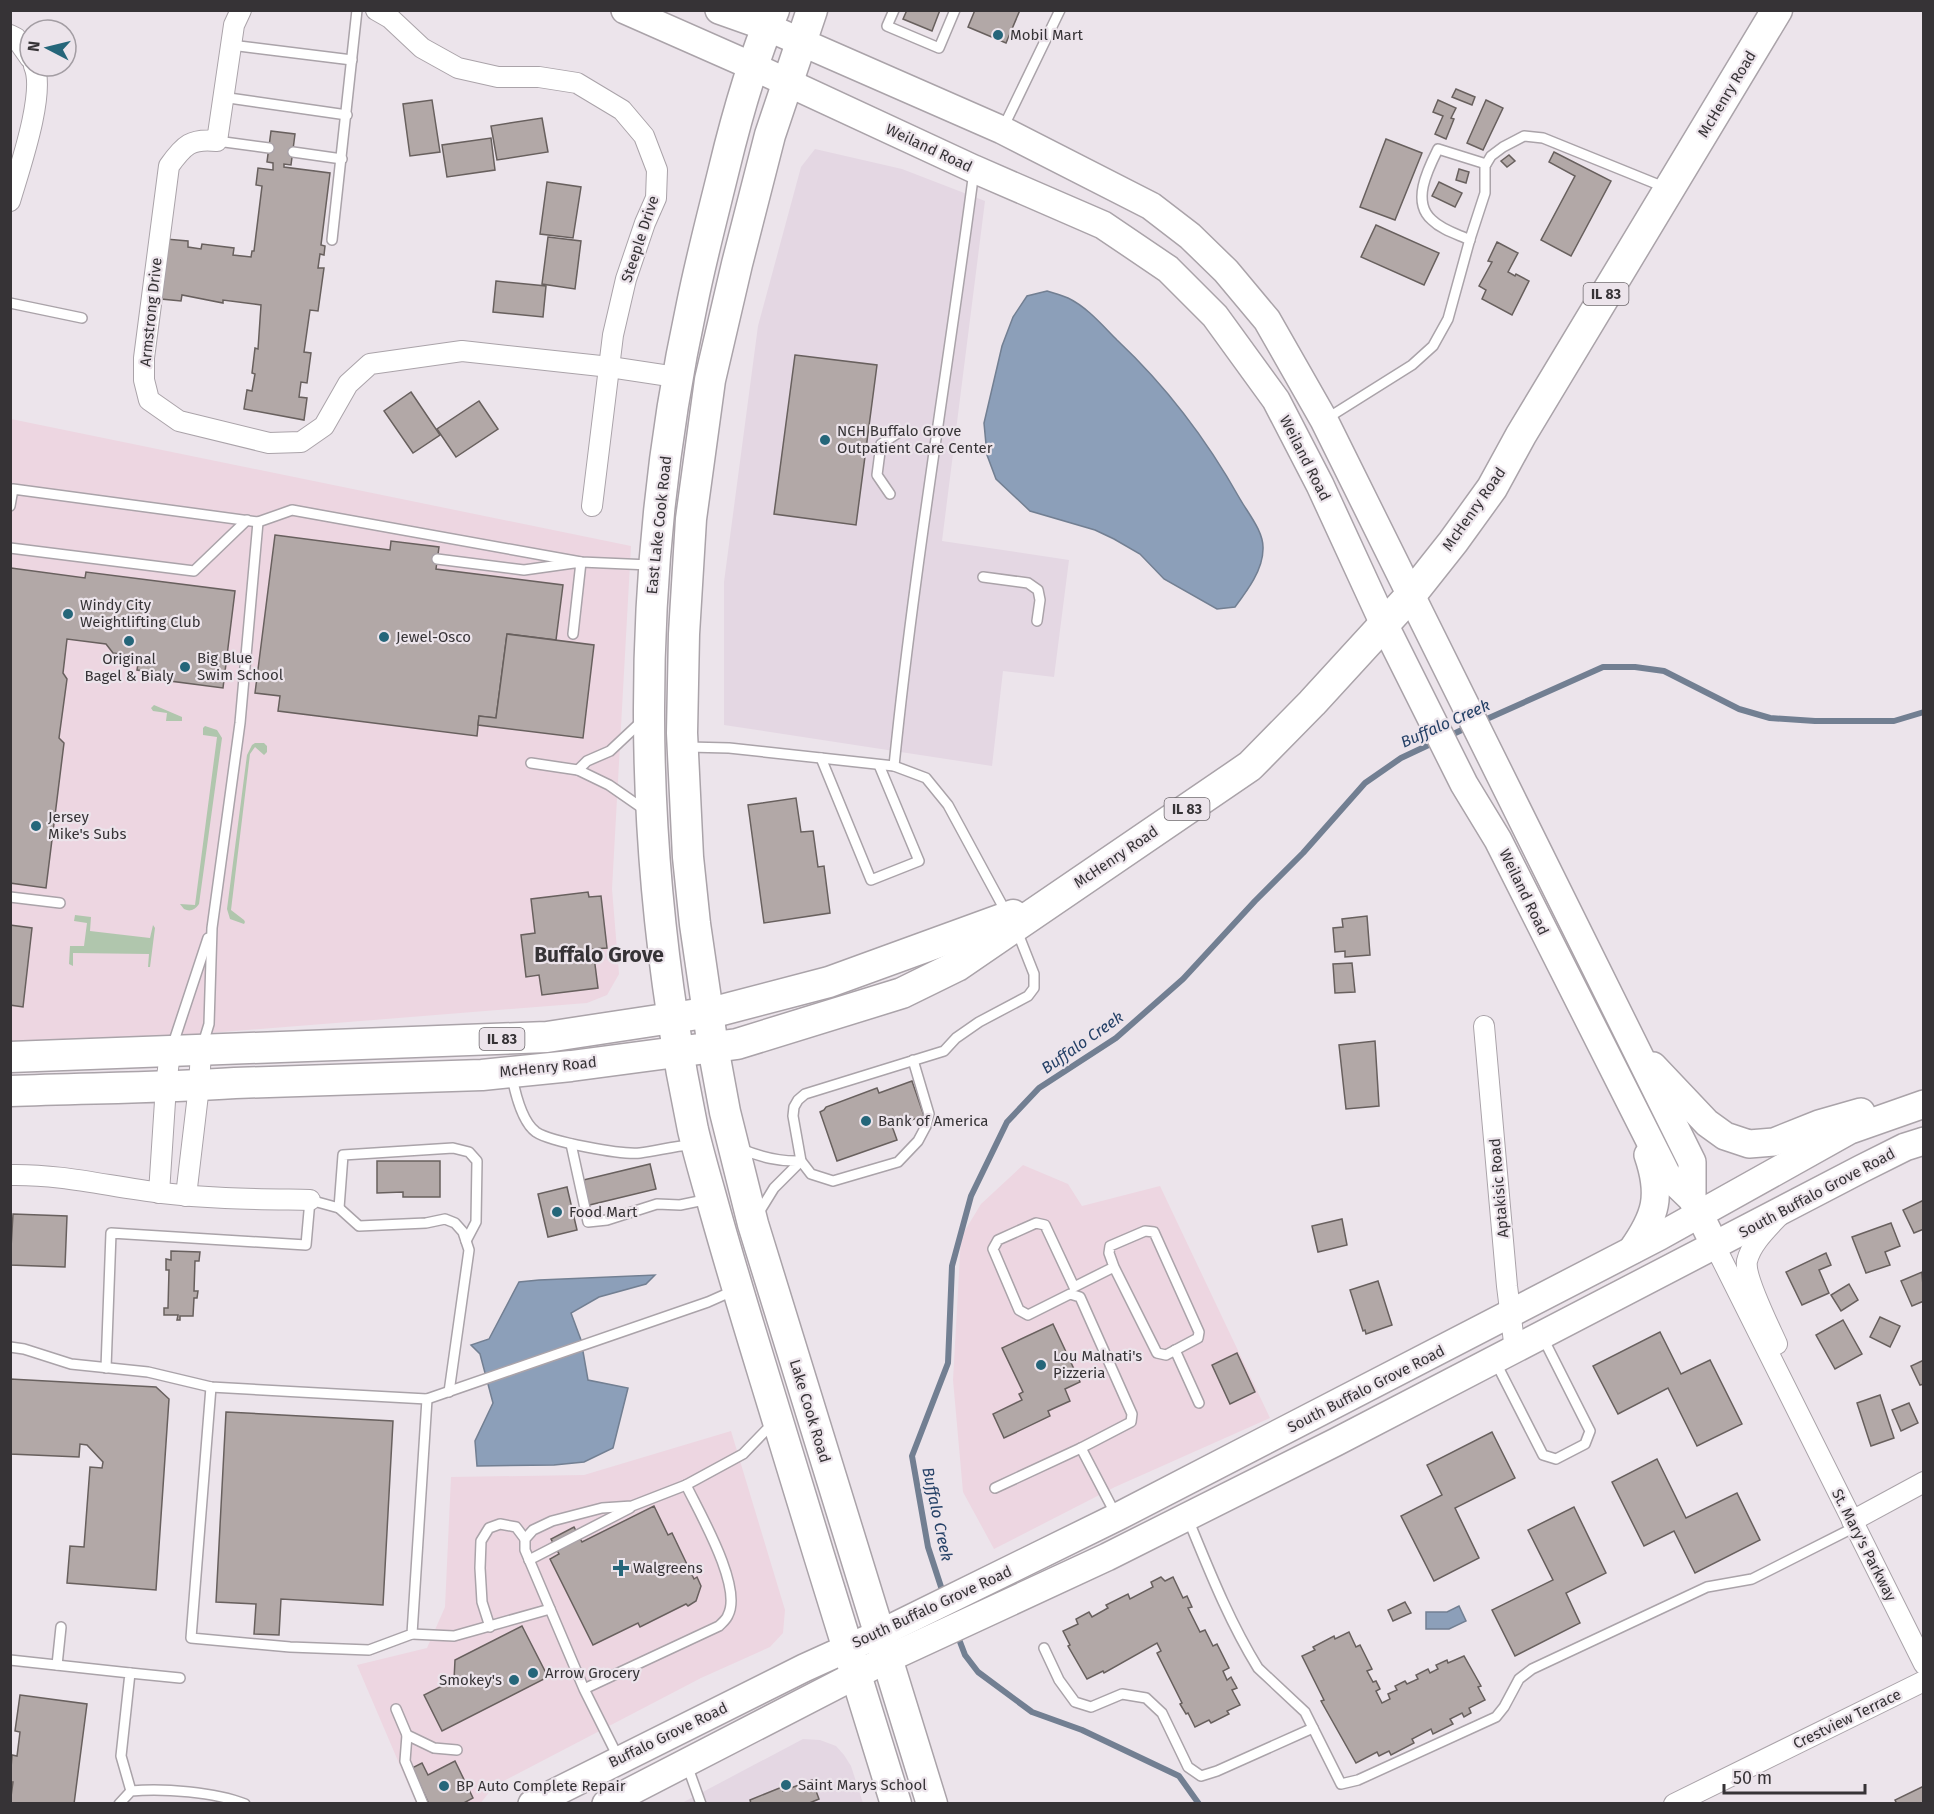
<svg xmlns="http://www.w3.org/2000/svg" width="1934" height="1814" font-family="'Fira Sans',sans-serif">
  <rect width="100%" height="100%" fill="#ece4eb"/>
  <g fill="#edd6e1">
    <path d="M11,419L631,546L612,889L619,974L607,995L587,1003L172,1036L11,1045Z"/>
    <path d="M1023,1165L1068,1184L1082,1206L1160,1186L1270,1418L1115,1487L994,1549L963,1492L953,1380L961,1237L981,1204Z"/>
    <path d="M731,1431L785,1610L783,1633L770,1647L701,1678L494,1786L480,1804L416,1803L357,1665L427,1648L445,1607L451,1477L584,1475Z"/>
  </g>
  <g fill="#e4d7e3">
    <path d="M815,149L902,169L985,201L942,541L1069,560L1054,677L1003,671L992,766L724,725V582L758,326L801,167Z"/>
    <path d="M803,1739L820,1740L836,1746L844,1755L851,1766L863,1803L680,1804Z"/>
  </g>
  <g fill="#b0c6ad">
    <path d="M154,705L182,717V721H166L167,713L153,711L151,708Z"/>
    <path d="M205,726L217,730L222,738L199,904C195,910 190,912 184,909L180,904L195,905L217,737L203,735V728Z"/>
    <path d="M255,743H264L267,746V752L264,755L255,747L250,754L231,910L244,920L245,922L244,924L230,919L227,909L247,755L252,745Z"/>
    <path d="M75,915L91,917L90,931L150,938L153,925L155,928L150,967H148L149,954L73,953V966L69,964L70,946H84L87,923L74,921Z"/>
  </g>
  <g fill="#8c9fb9" stroke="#727f92" stroke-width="1.5">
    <path d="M1047,291C1054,293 1061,295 1068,298C1087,307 1103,326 1117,340C1167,387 1207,440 1240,499C1248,513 1264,532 1263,549C1263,570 1247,591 1235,607L1217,609L1164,579L1140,554L1114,539L1095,530L1030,511L996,479L987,455L984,423L1002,346L1013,317L1027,296Z"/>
    <path d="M655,1275L646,1284L599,1297L571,1313L581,1340L588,1380L628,1388L613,1448L584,1462L554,1465L477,1466L475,1441L493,1403L480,1354L471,1345L489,1339L519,1282L539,1280Z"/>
    <path d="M1459,1606L1466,1621L1449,1629H1426V1612H1447Z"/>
  </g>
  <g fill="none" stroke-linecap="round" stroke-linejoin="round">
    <g stroke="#727f92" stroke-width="6">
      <path d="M1480,722L1603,667H1635L1664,671L1739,709L1770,718L1815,721H1894L1924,712"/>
      <path d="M1447,737L1468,727"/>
      <path d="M944,1596L928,1547L912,1456L948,1363L952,1266L971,1196L1007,1122L1039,1088L1116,1038L1183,979L1255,901L1303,853L1365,783L1401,758L1435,742"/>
      <path d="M957,1634L965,1655L978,1672L1032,1712L1082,1730L1179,1776L1199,1804"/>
    </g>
  </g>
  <g fill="#b2a8a7" stroke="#68605e" stroke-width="1.5">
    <path d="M907,10H940L932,31L903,19Z"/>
    <path d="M975,10H1020L1006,43L968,27Z"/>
    <path d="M1456,89L1475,97L1472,105L1452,97Z"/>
    <path d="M432,100L440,152L410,156L403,104Z"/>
    <path d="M1438,100L1456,108L1451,118L1454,119L1446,139L1435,134L1443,116L1433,112Z"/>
    <path d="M1486,100L1503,108L1483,150L1467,143Z"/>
    <path d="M542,118L548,152L497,160L491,126Z"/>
    <path d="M271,131L295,134L291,165L284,164V167L330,173L321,245L325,246L324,255L320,254L318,268H324L318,311L310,310L304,352L311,353L307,383L301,382L299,397L307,398L304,420L244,409L247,390L252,391L255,374L252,373L255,348L258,349L261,305L223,300V303L182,295L181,301L161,299L166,239L188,241V247L201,249L202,244L234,248L233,255L251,257L252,251H254L262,186L256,185L258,168L273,170V163L267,162Z"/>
    <path d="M491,138L495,170L447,177L442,145Z"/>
    <path d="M1386,139L1422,153L1395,220L1360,207Z"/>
    <path d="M1554,152L1611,181L1571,256L1541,240L1575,176L1549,162Z"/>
    <path d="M1509,155L1515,161L1507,167L1501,161Z"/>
    <path d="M1459,169L1469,172L1466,183L1456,180Z"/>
    <path d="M547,182L581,187L573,238L540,234Z"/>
    <path d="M1439,182L1462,193L1455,207L1432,196Z"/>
    <path d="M1376,225L1439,253L1424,285L1361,257Z"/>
    <path d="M548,237L581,241L575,289L542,284Z"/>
    <path d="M1497,242L1518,253L1508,272L1515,276L1516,274L1529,281L1512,315L1482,299L1486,290L1479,286L1492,262L1488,261Z"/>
    <path d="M496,281L546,286L543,317L493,312Z"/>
    <path d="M795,355L877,365L856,525L774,514Z"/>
    <path d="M411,392L440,435L413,453L384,411Z"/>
    <path d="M479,401L498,429L456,457L437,429Z"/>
    <path d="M275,535L390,550L391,541L439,547L436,569L563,585L556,640L507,634L496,718L479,716L477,736L278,711L280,696L255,693Z"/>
    <path d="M11,568L85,578L86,572L235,591L223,688L170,681L171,675L137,670L139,657L113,653L106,644L67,639L63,673L67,679L59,738L64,743L46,888L10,883Z"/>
    <path d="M507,634L594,645L583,738L478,725L479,716L496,718Z"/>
    <path d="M796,798L801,832L813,831L818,867L824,866L830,913L764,923L748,805Z"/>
    <path d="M588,892L589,897L601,896L607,948L593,949L598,988L542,995L539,975L526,977L521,935L535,933L531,899Z"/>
    <path d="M1367,916L1370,955L1345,957V951L1335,952L1333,928L1343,927L1342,919Z"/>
    <path d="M10,925L32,928L23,1007L10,1005Z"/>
    <path d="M1352,963L1355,992L1335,993L1333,964Z"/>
    <path d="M1375,1041L1379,1106L1346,1109L1339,1045Z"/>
    <path d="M912,1081L924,1116L892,1126L897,1140L837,1161L820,1112L824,1110L826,1107L877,1088L879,1093Z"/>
    <path d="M377,1161H440V1197H403V1192L377,1193Z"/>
    <path d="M650,1164L656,1189L581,1207L575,1182Z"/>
    <path d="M567,1187L577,1230L548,1237L538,1194Z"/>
    <path d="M1924,1200V1229L1914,1233L1903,1210Z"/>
    <path d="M13,1214L67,1216L65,1267L10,1265Z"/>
    <path d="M1342,1219L1347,1245L1318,1252L1312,1226Z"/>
    <path d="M1891,1223L1900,1246L1885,1252L1890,1265L1866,1273L1852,1237Z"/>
    <path d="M171,1251L200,1252L199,1261H195L194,1291H198L197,1298H194L193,1316H180V1320H177L178,1315H164V1308H168L169,1270H166V1259L171,1260Z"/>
    <path d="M1826,1253L1831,1265L1819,1270L1829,1293L1802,1305L1786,1272Z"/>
    <path d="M1922,1272L1924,1301L1912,1306L1901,1281Z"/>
    <path d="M1378,1281L1392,1325L1366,1334L1365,1330L1363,1331L1350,1290Z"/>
    <path d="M1849,1284L1858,1300L1841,1311L1831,1295Z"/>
    <path d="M1880,1317L1900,1326L1890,1347L1870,1337Z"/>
    <path d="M1843,1320L1862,1354L1835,1369L1816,1335Z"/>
    <path d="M1053,1324L1080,1382L1065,1389L1070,1401L1048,1411L1050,1416L1004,1438L993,1414L1022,1400L1019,1394L1023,1392L1002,1348Z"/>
    <path d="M1660,1332L1681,1374L1710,1360L1742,1424L1697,1446L1668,1388L1618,1414L1593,1366Z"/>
    <path d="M1237,1353L1255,1392L1230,1404L1212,1365Z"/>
    <path d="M1924,1360V1384L1920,1385L1911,1366Z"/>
    <path d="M10,1379L156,1387L169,1399L156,1590L67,1583L70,1546L84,1547L90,1467L102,1468L103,1462L87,1445L80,1444L79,1457L10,1454Z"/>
    <path d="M1880,1395L1894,1438L1871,1446L1857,1403Z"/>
    <path d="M1909,1403L1918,1423L1901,1431L1892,1410Z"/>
    <path d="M226,1412L393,1421L383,1605L281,1599L279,1635L254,1634L256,1604L216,1602Z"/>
    <path d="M1492,1432L1515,1478L1455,1508L1479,1558L1434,1581L1401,1516L1442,1495L1427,1465Z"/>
    <path d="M1657,1459L1686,1518L1737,1493L1760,1540L1695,1573L1674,1531L1644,1546L1612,1482Z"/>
    <path d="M654,1506L668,1535L672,1533L694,1579L697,1577L701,1586L696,1601L688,1606L686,1604L640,1627L638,1623L593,1645L550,1559L559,1554L551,1539L574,1527L582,1542Z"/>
    <path d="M1574,1507L1606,1573L1566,1593L1580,1623L1515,1656L1492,1610L1553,1580L1528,1530Z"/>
    <path d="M1161,1577L1165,1581L1173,1577L1183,1598L1187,1596L1192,1607L1188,1608L1200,1632L1205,1630L1213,1646L1217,1644L1229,1668L1223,1671L1227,1680L1231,1677L1237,1688L1232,1690L1240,1705L1227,1711L1229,1714L1211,1723L1209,1720L1195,1727L1188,1713L1186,1714L1180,1704L1182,1703L1157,1653L1161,1651L1157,1643L1104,1673L1103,1671L1087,1679L1068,1646L1070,1645L1063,1631L1078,1624L1076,1619L1089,1612L1092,1617L1108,1608L1106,1605L1128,1594L1130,1599L1153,1587L1151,1582Z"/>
    <path d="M1405,1602L1411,1613L1393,1621L1388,1610Z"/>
    <path d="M522,1626L548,1677L442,1731L424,1695L454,1680L455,1660Z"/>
    <path d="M1349,1632L1356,1647L1360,1645L1372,1669L1367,1671L1373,1682L1376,1681L1380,1689L1376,1691L1382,1703L1390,1699L1388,1694L1397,1690L1395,1686L1405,1681L1407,1684L1418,1679L1416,1675L1428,1669L1430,1673L1438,1669L1436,1665L1447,1660L1448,1663L1464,1656L1481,1686L1478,1687L1485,1700L1469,1708L1471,1713L1464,1717L1462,1713L1450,1719L1453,1724L1433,1734L1431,1729L1412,1739L1414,1743L1391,1755L1389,1751L1379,1756L1377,1752L1356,1763L1321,1701L1324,1700L1302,1656L1315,1650L1313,1647L1334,1636L1335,1639Z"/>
    <path d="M20,1695L87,1704L74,1804H10L13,1782H10L12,1755L17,1756L20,1732L15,1731Z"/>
    <path d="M455,1761L473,1798L462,1804H429L412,1768L422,1763L428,1775Z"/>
    <path d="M812,1780L819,1799L807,1804H751L750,1800L782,1787L783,1791Z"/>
    <path d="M1924,1786V1804H1897L1895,1800Z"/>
  </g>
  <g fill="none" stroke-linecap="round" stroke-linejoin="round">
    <g stroke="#aaa3a9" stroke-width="12">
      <g id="lane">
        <path d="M894,10L887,26L939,48L955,10"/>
        <path d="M231,45L352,60"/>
        <path d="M222,97L347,115"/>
        <path d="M1003,128L1060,10"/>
        <path d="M217,141L269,148"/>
        <path d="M293,152L342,159"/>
        <path d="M332,240L357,10"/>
        <path d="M1470,240C1457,234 1442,230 1432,220C1411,202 1428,169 1438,149L1486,164"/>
        <path d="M10,303L82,318"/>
        <path d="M1326,419L1412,365L1433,346L1448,319L1470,239L1485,193V166L1491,156L1503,147L1524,136L1543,138L1664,187"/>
        <path d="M890,494L877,475L881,444L898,433"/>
        <path d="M10,506L13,489L258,522L292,510L581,562L650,565"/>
        <path d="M10,548L194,571L247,520"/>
        <path d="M437,559L524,570L581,562L573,634"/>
        <path d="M983,577L1028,583L1038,590L1040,600L1037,621"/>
        <path d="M688,747L729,748L894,766L926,778L948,805L1007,914"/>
        <path d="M821,758L871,880L919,861L879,765"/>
        <path d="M531,763L578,770L609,785L645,810"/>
        <path d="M894,766C914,567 948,369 974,171"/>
        <path d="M578,770L587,761L610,751L642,721"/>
        <path d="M10,897L60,903"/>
        <path d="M172,1047L208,938"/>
        <path d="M202,1047L209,1024L212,928L240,723L258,522"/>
        <path d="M913,1060L929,1114L926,1126L918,1141L898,1162L833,1181L811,1174L801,1161L793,1116L794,1107L798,1100L805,1094L944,1051L956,1038L979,1022L1028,996L1034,988V974L1017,931"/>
        <path d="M512,1077C515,1092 522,1122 536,1132C551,1142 622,1155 640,1153C657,1151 673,1146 691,1145"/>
        <path d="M571,1144L588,1222L607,1220L657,1204L680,1205L709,1199"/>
        <path d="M741,1149C761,1157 779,1162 801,1161L774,1188L758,1214"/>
        <path d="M339,1208L343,1155L453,1148L469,1152L477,1161L476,1222L466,1241"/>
        <path d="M1114,1267L1109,1253L1110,1246L1145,1231L1154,1232L1199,1332L1198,1338L1166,1355L1157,1353L1114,1267L1074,1287L1045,1225L1036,1223L998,1240L993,1249L1019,1310L1028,1315L1070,1294L1080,1297L1132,1414L1131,1422L1081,1448L1116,1515"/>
        <path d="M10,1347L24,1349L71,1364L148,1372L211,1387L427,1399L708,1302L735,1290"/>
        <path d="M1175,1350L1199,1403"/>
        <path d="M1495,1361L1543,1455L1556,1459L1585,1444L1590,1431L1543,1338"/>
        <path d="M106,1368L111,1233L306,1245L310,1200L339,1208L359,1226L426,1223L445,1219L455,1223L463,1232L469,1250L449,1392"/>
        <path d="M211,1387L191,1638L290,1647L369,1650L412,1634L427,1399"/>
        <path d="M686,1485L743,1454L773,1423"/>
        <path d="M995,1488L1081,1448"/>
        <path d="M1188,1519C1209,1570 1229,1621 1258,1668L1305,1712L1341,1784L1358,1780L1496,1717L1504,1707L1519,1679L1532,1669L1707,1587L1752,1579L1855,1527"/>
        <path d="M529,1560L630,1508"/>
        <path d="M490,1627L482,1602L480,1568L481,1541L489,1528L500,1524L516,1527L525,1539"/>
        <path d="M412,1634L454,1636L550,1609"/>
        <path d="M1044,1648L1059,1680L1075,1702L1091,1707L1122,1694L1146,1698L1162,1713L1188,1767L1201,1776L1217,1771L1313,1728"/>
        <path d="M10,1660L130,1673L121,1756L131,1791"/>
        <path d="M57,1665L61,1627"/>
        <path d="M130,1673L180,1678"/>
        <path d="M584,1689L525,1550V1539L533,1530L552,1521L602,1508L632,1506L686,1485C699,1512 743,1587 728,1615C727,1619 722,1623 719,1626L584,1689L618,1757"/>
        <path d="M396,1709L407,1735L434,1748L457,1750"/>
        <path d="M407,1735L405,1761L423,1804"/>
        <path d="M687,1765L701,1804"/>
        <path d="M119,1804L131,1791C163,1788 215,1792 245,1804"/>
      </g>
    </g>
    <g stroke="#aaa3a9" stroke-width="22">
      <g id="street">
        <path d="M241,10L234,25L217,141C191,138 184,145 169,166L144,358V380L149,400L179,421L269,443L301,442L324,426L348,384L370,364L462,351L610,367L676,377"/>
        <path d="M376,10L390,18L422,48L458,68L498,77H539L577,83L622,110L644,136L657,170L656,198L645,223L626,279L613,335L592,506"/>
        <path d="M10,35L16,38L30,58"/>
        <path d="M10,201C19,170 46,93 34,66"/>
        <path d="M1484,1026L1507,1286L1515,1350"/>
        <path d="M10,1175C64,1174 110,1187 162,1193C211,1199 261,1199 310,1200"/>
        <path d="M159,1193L166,1086L170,1052"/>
        <path d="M186,1196L199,1086L201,1051"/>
        <path d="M1715,1246L1924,1664"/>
        <path d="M1777,1344C1770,1328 1744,1277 1747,1261C1751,1244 1767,1229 1779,1216"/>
        <path d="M1852,1521L1924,1482"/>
        <path d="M1674,1804L1924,1681"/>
      </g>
    </g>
    <g stroke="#aaa3a9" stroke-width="30">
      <g id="secondary">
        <path d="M625,10L752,66L974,169L1103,225L1168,269L1215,316L1276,400L1320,485L1384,624L1464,784L1498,840L1661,1163L1667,1175L1692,1199L1715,1246"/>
        <path d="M719,10L767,27L1002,130L1151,206L1190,236L1226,271L1267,320L1324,420L1692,1162V1199"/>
        <path d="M1653,1066L1707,1123L1725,1136L1749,1144L1774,1142L1819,1124L1861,1112"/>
        <path d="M1632,1250C1656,1216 1662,1196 1648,1155"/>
        <path d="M532,1804L804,1668L879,1634L1117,1517L1660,1236L1850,1130L1924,1104"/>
        <path d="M606,1804L887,1659L1107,1557L1336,1442L1861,1169L1905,1147L1924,1141"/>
      </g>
    </g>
    <g stroke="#aaa3a9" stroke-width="33">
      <g id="primary">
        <path d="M774,10C752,62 737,115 724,169C713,214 701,259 692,304C633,577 636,857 693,1130C698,1151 704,1172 710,1193C727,1255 746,1317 765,1379C808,1521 852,1662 896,1804"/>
        <path d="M812,10L770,135L737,264L710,380L691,519L684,634L682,733L688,857L695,924L713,1047L725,1112L753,1224L932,1804"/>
        <path d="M10,1057L547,1037L718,1011L829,982L1013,915"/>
        <path d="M10,1091C85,1088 161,1088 235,1083L482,1075L571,1066L737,1044L902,993L957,966L1250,766L1312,703L1411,595L1453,542L1492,488L1521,435L1777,10"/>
      </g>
    </g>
    <use href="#lane" stroke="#fff" stroke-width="9"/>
    <use href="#street" stroke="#fff" stroke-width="20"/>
    <use href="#secondary" stroke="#fff" stroke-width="27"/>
    <use href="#primary" stroke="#fff" stroke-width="30"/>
  </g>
  <g fill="#25667a" stroke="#ece4eb" stroke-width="2">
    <circle cx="998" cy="35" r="6"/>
    <circle cx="825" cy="440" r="6"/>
    <circle cx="68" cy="614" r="6"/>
    <circle cx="384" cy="637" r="6"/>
    <circle cx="129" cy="641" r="6"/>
    <circle cx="185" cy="667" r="6"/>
    <circle cx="36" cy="826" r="6"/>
    <circle cx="866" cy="1121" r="6"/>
    <circle cx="557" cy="1212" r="6"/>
    <circle cx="1041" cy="1365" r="6"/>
    <path d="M618 1559h6v6h6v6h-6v6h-6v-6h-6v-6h6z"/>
    <circle cx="533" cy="1673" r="6"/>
    <circle cx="514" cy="1680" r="6"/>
    <circle cx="786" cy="1785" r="6"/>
    <circle cx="444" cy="1786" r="6"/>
  </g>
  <g text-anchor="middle" stroke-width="4.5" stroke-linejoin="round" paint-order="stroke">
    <g fill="#ece4eb" stroke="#6d686c" stroke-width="1.5">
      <rect x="1583.5" y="283" width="45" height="22" rx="4.5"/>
      <rect x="1164.5" y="798" width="45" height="22" rx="4.5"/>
      <rect x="479.5" y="1028" width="45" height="22" rx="4.5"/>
    </g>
    <g font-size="14" font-weight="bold" fill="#363336">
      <text x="1606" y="299">IL 83</text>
      <text x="1187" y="814">IL 83</text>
      <text x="502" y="1044">IL 83</text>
    </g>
    <g font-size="15" fill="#363336" stroke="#ece4eb" text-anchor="start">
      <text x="1010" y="40">Mobil Mart</text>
      <text x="837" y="436">NCH Buffalo Grove<tspan x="837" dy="17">Outpatient Care Center</tspan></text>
      <text x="80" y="610">Windy City<tspan x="80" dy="17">Weightlifting Club</tspan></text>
      <text x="396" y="642">Jewel-Osco</text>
      <text x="197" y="663">Big Blue<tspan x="197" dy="17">Swim School</tspan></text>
      <text x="129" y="664" text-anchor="middle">Original<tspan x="129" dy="17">Bagel &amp; Bialy</tspan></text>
      <text x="48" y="822">Jersey<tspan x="48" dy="17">Mike's Subs</tspan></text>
      <text x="878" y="1126">Bank of America</text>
      <text x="569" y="1217">Food Mart</text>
      <text x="1053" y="1361">Lou Malnati's<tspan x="1053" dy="17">Pizzeria</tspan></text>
      <text x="633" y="1573">Walgreens</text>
      <text x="545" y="1678">Arrow Grocery</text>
      <text x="502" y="1685" text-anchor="end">Smokey's</text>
      <text x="798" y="1790">Saint Marys School</text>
      <text x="456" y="1791">BP Auto Complete Repair</text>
    </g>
    <g font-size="15" fill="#363336" stroke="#ece4eb">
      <text transform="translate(1727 94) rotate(-59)" y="5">McHenry Road</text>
      <text transform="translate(929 148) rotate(25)" y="5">Weiland Road</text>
      <text transform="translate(640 239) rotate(-72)" y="5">Steeple Drive</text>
      <text transform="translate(151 312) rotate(-84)" y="5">Armstrong Drive</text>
      <text transform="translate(1305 458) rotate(63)" y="5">Weiland Road</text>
      <text transform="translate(1474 509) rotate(-55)" y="5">McHenry Road</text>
      <text transform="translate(659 525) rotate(-84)" y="5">East Lake Cook Road</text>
      <text transform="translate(1116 857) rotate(-34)" y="5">McHenry Road</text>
      <text transform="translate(1524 892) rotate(64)" y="5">Weiland Road</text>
      <text transform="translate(548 1067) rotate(-6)" y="5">McHenry Road</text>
      <text transform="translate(1499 1188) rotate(-95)" y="5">Aptakisic Road</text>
      <text transform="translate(1817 1193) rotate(-28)" y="5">South Buffalo Grove Road</text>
      <text transform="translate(1366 1389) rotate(-27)" y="5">South Buffalo Grove Road</text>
      <text transform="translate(810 1411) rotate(73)" y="5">Lake Cook Road</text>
      <text transform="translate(1864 1545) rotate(63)" y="5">St. Mary's Parkway</text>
      <text transform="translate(932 1607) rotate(-25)" y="5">South Buffalo Grove Road</text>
      <text transform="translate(1847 1719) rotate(-26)" y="5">Crestview Terrace</text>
      <text transform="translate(668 1735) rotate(-26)" y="5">Buffalo Grove Road</text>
    </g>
    <g font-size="16" font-style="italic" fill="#254167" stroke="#ece4eb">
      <text transform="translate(1445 723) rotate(-24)" y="6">Buffalo Creek</text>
      <text transform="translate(1082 1042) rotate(-35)" y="6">Buffalo Creek</text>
      <text transform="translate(938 1514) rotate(78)" y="6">Buffalo Creek</text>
    </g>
    <g font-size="21" font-weight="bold" fill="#363336" stroke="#ece4eb">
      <text x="599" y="962">Buffalo Grove</text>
    </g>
  </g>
  <rect width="1934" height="1814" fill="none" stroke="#363336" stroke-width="24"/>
  <g transform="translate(48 48) rotate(277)"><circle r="28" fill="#ece4eb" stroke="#a39da3" stroke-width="1.5"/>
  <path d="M0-4.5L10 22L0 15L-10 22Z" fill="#25667a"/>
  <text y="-9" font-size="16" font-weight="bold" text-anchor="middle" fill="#363336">N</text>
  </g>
  <path d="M1724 1784v9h141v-9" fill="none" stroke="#363336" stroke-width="3"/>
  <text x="1733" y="1784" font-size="18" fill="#363336" stroke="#ece4eb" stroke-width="4.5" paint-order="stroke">50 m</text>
</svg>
